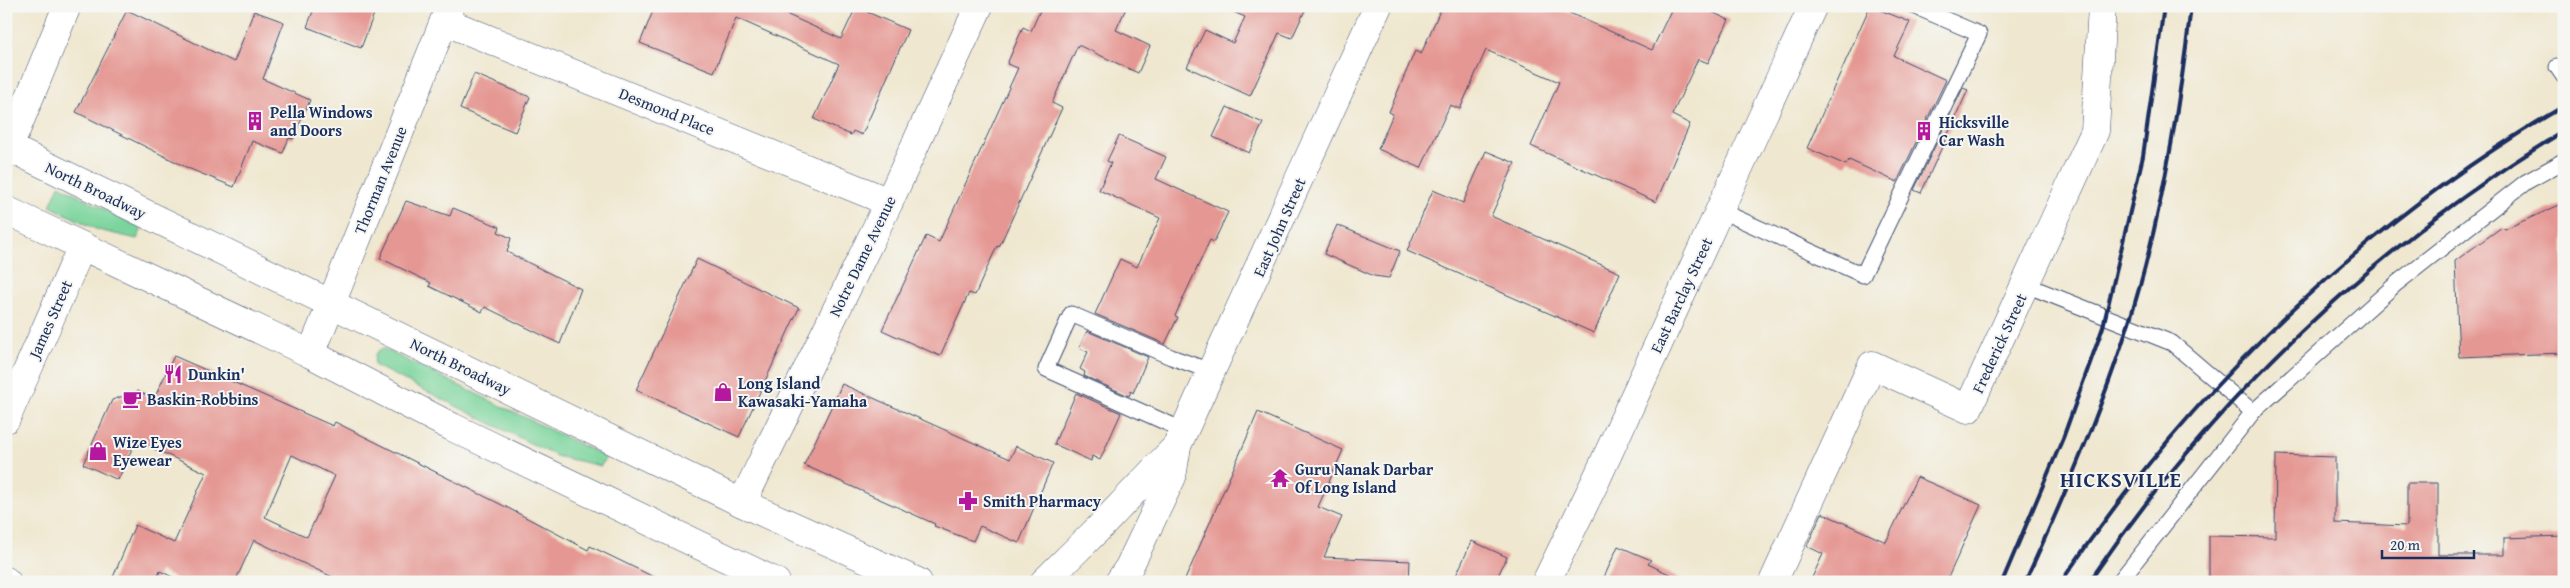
<svg xmlns="http://www.w3.org/2000/svg" width="2570" height="588" font-family="'Gentium Book Plus',serif">
  <rect width="100%" height="100%" fill="#f6f6f2"/>
  <filter id="ink" filterUnits="userSpaceOnUse"><feTurbulence type="fractalNoise" baseFrequency=".02" numOctaves="2"/><feDisplacementMap in="SourceGraphic" scale="10" xChannelSelector="R" yChannelSelector="G"/><feConvolveMatrix kernelMatrix="1 2 1 2 8 2 1 2 1" color-interpolation-filters="sRGB"/></filter>
  <filter id="wash" filterUnits="userSpaceOnUse"><feTurbulence type="fractalNoise" baseFrequency=".0096" numOctaves="4" result="noise"/><feDisplacementMap in="SourceGraphic" scale="20" xChannelSelector="R" yChannelSelector="G"/><feGaussianBlur stdDeviation="1.12" result="paint"/><feColorMatrix in="noise" values="0 0 0 0 0 0 0 0 0 0 0 0 0 0 0 0 0 1.4 0 .05"/><feComposite in="paint" operator="in"/></filter>
  <g filter="url(#wash)">
    <rect width="100%" height="100%" fill="#efe7cf"/>
    <g fill="#7ad49b" stroke="#4a827c">
      <path d="M59,185L142,229L137,239L98,230L50,206Z"/>
      <path d="M382,348L606,457L601,466L556,456L374,365L375,354Z"/>
    </g>
    <g id="blocks">
      <g fill="#e59793" fill-rule="evenodd">
        <path d="M315,6H377L361,48L307,27Z"/>
        <path d="M655,6H768L841,39L856,7L908,30L862,135L853,131L851,135L814,119L839,64L736,18L714,72L640,43Z"/>
        <path d="M1042,6H1127L1116,30L1150,46L1138,73L1078,45L1052,103L1062,108L999,247L997,246L975,295L969,293L940,356L882,330L926,236L939,242L1018,68L1007,64L1023,27L1031,31Z"/>
        <path d="M1220,6H1307L1292,38L1279,33L1250,96L1187,67L1205,30L1233,43L1245,17Z"/>
        <path d="M1442,6H1554L1652,50L1673,6H1699L1729,20L1708,63L1698,59L1672,115L1690,124L1656,202L1531,146L1559,82L1486,50L1460,109L1450,105L1421,168L1378,149L1393,114L1389,112L1415,51L1421,54Z"/>
        <path d="M1870,6L1910,22L1894,56L1946,80L1897,182L1849,160L1846,165L1807,148Z"/>
        <path d="M127,10L234,62L254,11L284,22L263,79L310,100L293,139L289,138L283,153L252,141L234,187L190,169L76,112Z"/>
        <path d="M474,74L530,97L515,132L460,109Z"/>
        <path d="M1963,88L1968,90L1921,193L1914,190Z"/>
        <path d="M1227,107L1263,123L1249,153L1213,137Z"/>
        <path d="M1119,136L1166,157L1156,179L1228,212L1214,242L1210,240L1175,316L1178,317L1165,344L1095,314L1120,259L1137,267L1160,218L1099,190L1111,163L1107,161Z"/>
        <path d="M1486,151L1515,163L1491,216L1620,273L1594,333L1407,251L1433,190L1463,203Z"/>
        <path d="M406,201L450,216L453,208L500,227L498,232L511,238L507,252L581,289L560,344L485,307L482,312L429,286L431,283L380,258Z"/>
        <path d="M2564,203V353L2459,357L2455,261L2502,227L2505,229Z"/>
        <path d="M1337,225L1400,251L1389,278L1374,276L1324,254Z"/>
        <path d="M697,259L799,308L739,437L636,390Z"/>
        <path d="M1087,331L1148,357L1133,393L1131,391L1129,396L1084,376L1085,372L1080,369L1088,352L1079,348Z"/>
        <path d="M174,356L333,426L335,422L508,508L588,550L590,546L664,582H343L254,540L235,582H183L160,571L156,582H111L135,525L174,543L206,473L136,440L118,480L83,464L112,400L138,391L154,399ZM292,455L335,476L307,537L265,517Z"/>
        <path d="M842,384L1010,459L1016,446L1053,463L1019,543L980,526L973,541L934,526L935,524L804,465Z"/>
        <path d="M1076,393L1121,413L1100,460L1092,456L1091,461L1054,444Z"/>
        <path d="M1258,412L1343,450L1318,507L1342,517L1324,557L1410,561L1409,582H1184Z"/>
        <path d="M2276,455L2335,457V523L2407,526V483H2438V555H2504V538L2564,536V582H2209V536L2275,537Z"/>
        <path d="M1917,477L1981,505L1946,582H1810L1823,554L1807,546L1822,513L1886,542Z"/>
        <path d="M1472,541L1507,557L1495,582H1453Z"/>
        <path d="M1618,546L1651,560L1648,564L1686,582H1602Z"/>
      </g>
    </g>
  </g>
  <g filter="url(#ink)">
    <use href="#blocks" fill-opacity="0" stroke="#3b4b6f" stroke-width="1"/>
    <g fill="none" stroke-linecap="round" stroke-linejoin="round">
      <g stroke="#3b4b6f" stroke-width="17">
        <g id="service">
          <path d="M2557,67L2564,77"/>
          <path d="M1719,210L1863,275L1979,34L1914,6"/>
          <path d="M2026,285L2172,343L2253,412"/>
          <path d="M1185,431L1046,369L1071,314L1171,357L1213,372"/>
          <path d="M2119,582L2253,412L2397,283L2526,182L2564,161"/>
        </g>
      </g>
      <g stroke="#3b4b6f" stroke-width="29">
        <g id="minor">
          <path d="M444,21L889,202"/>
          <path d="M6,155L67,6"/>
          <path d="M311,354L450,6"/>
          <path d="M6,419L82,246"/>
          <path d="M742,503L889,202L979,6"/>
          <path d="M1044,582L1102,525L1177,446"/>
          <path d="M1119,582L1129,567L1172,477L1177,446L1378,6"/>
          <path d="M1773,582L1872,365L1968,409L2095,131L2102,6"/>
        </g>
      </g>
      <g stroke="#3b4b6f" stroke-width="29">
        <path id="secondary" d="M1546,582L1597,478L1813,6"/>
      </g>
      <g stroke="#3b4b6f" stroke-width="29">
        <g id="primary">
          <path d="M6,146L742,503L918,582"/>
          <path d="M6,210L311,354L452,427L776,582"/>
          <path d="M6,581L7,582"/>
        </g>
      </g>
      <use href="#service" stroke="#fff" stroke-width="15"/>
      <use href="#minor" stroke="#fff" stroke-width="28"/>
      <use href="#secondary" stroke="#fff" stroke-width="28"/>
      <use href="#primary" stroke="#fff" stroke-width="28"/>
      <g stroke="#1b2f5e" stroke-width="4">
        <path d="M2002,582L2063,438L2103,327L2143,156L2164,6"/>
        <path d="M2025,582C2071,482 2117,374 2145,267C2167,181 2181,94 2191,6"/>
        <path d="M2061,582C2191,390 2363,223 2564,106"/>
        <path d="M2089,582C2212,401 2376,244 2564,131"/>
      </g>
    </g>
  </g>
  <defs>
    <g id="building-bare" transform="scale(1.5)"><path d="M-4-6H4V6H1V3H-1V6H-4ZM-2.5-4.3h1.7v1.8h-1.7ZM.8-4.3h1.7v1.8H.8ZM-2.5-1h1.7V.8h-1.7ZM.8-1h1.7V.8H.8Z" fill="#b5179e" stroke="#f6f6f2" stroke-width="2.5" paint-order="stroke"/></g>
    <g id="restaurant-bare" transform="scale(1.5)"><path d="M-5-6h1v4h1v-4h1v4h1v-4h1v5L-1.5 .5V6h-2V.5L-5-1ZM5-6V6H3V1.5H1.5Q1.5-4 5-6Z" fill="#b5179e" stroke="#f6f6f2" stroke-width="2.5" paint-order="stroke"/></g>
    <g id="shop-bare" transform="scale(1.5)"><path d="M-5-2.5h2.3a2.7 3.5 0 0 1 5.4 0H5L5.5 6h-11ZM-1.5-2.5h3a1.5 2.3 0 0 0-3 0Z" fill="#b5179e" stroke="#f6f6f2" stroke-width="2.5" paint-order="stroke"/></g>
    <g id="cafe-bare" transform="scale(1.5)"><path d="M-5.5-4.5H6V0H3Q3 3.5 0 3.5H-2.5Q-5.5 3.5-5.5 0ZM3-3.2v2h1.7v-2ZM-6 4.5H4V6H-6Z" fill="#b5179e" stroke="#f6f6f2" stroke-width="2.5" paint-order="stroke"/></g>
    <g id="temple-bare" transform="scale(1.5)"><path d="M0-6L5-2H3V0L6.5 2.5H4V6H1.5V3h-3V6H-4V2.5H-6.5L-3 0V-2H-5Z" fill="#b5179e" stroke="#f6f6f2" stroke-width="2.5" paint-order="stroke"/></g>
    <g id="pharmacy-bare" transform="scale(1.5)"><path d="M-2-6h4v4h4v4h-4v4h-4v-4h-4v-4h4Z" fill="#b5179e" stroke="#f6f6f2" stroke-width="2.5" paint-order="stroke"/></g>
  </defs>
  <g fill-rule="evenodd">
    <use href="#building-bare" x="255" y="121"/>
    <use href="#building-bare" x="1924" y="131"/>
    <use href="#restaurant-bare" x="173" y="374"/>
    <use href="#shop-bare" x="723" y="392"/>
    <use href="#cafe-bare" x="132" y="399"/>
    <use href="#shop-bare" x="98" y="451"/>
    <use href="#temple-bare" x="1280" y="478"/>
    <use href="#pharmacy-bare" x="968" y="501"/>
  </g>
  <g text-anchor="middle" stroke-width="4" stroke-linejoin="round" paint-order="stroke">
    <g font-size="16" fill="#1b2f5e" stroke="#f6f6f2">
      <text transform="translate(667 111) rotate(22)" y="6">Desmond Place</text>
      <text transform="translate(380 180) rotate(-68)" y="6">Thorman Avenue</text>
      <text transform="translate(96 190) rotate(26)" y="6">North Broadway</text>
      <text transform="translate(1279 227) rotate(-66)" y="6">East John Street</text>
      <text transform="translate(862 256) rotate(-64)" y="6">Notre Dame Avenue</text>
      <text transform="translate(1681 295) rotate(-65)" y="6">East Barclay Street</text>
      <text transform="translate(50 319) rotate(-66)" y="6">James Street</text>
      <text transform="translate(1999 343) rotate(-65)" y="6">Frederick Street</text>
      <text transform="translate(461 366) rotate(26)" y="6">North Broadway</text>
    </g>
    <g font-size="16" font-weight="bold" fill="#1b2f5e" stroke="#f6f6f2" text-anchor="start">
      <text x="270" y="118">Pella Windows<tspan x="270" dy="18">and Doors</tspan></text>
      <text x="1939" y="128">Hicksville<tspan x="1939" dy="18">Car Wash</tspan></text>
      <text x="188" y="380">Dunkin'</text>
      <text x="738" y="389">Long Island<tspan x="738" dy="18">Kawasaki-Yamaha</tspan></text>
      <text x="147" y="405">Baskin-Robbins</text>
      <text x="113" y="448">Wize Eyes<tspan x="113" dy="18">Eyewear</tspan></text>
      <text x="1295" y="475">Guru Nanak Darbar<tspan x="1295" dy="18">Of Long Island</tspan></text>
      <text x="983" y="507">Smith Pharmacy</text>
    </g>
    <g font-size="21" font-weight="bold" letter-spacing="1" fill="#1b2f5e" stroke="#f6f6f2">
      <text x="2121" y="487">HICKSVILLE</text>
    </g>
  </g>
  <rect width="2570" height="588" fill="none" stroke="#f6f6f2" stroke-width="25"/>
  <path d="M2382 550v8h92v-8" fill="none" stroke="#1b2f5e" stroke-width="2.5"/>
  <text x="2390" y="550" font-size="15" fill="#1b2f5e" stroke="#f6f6f2" stroke-width="4" paint-order="stroke">20 m</text>
</svg>
